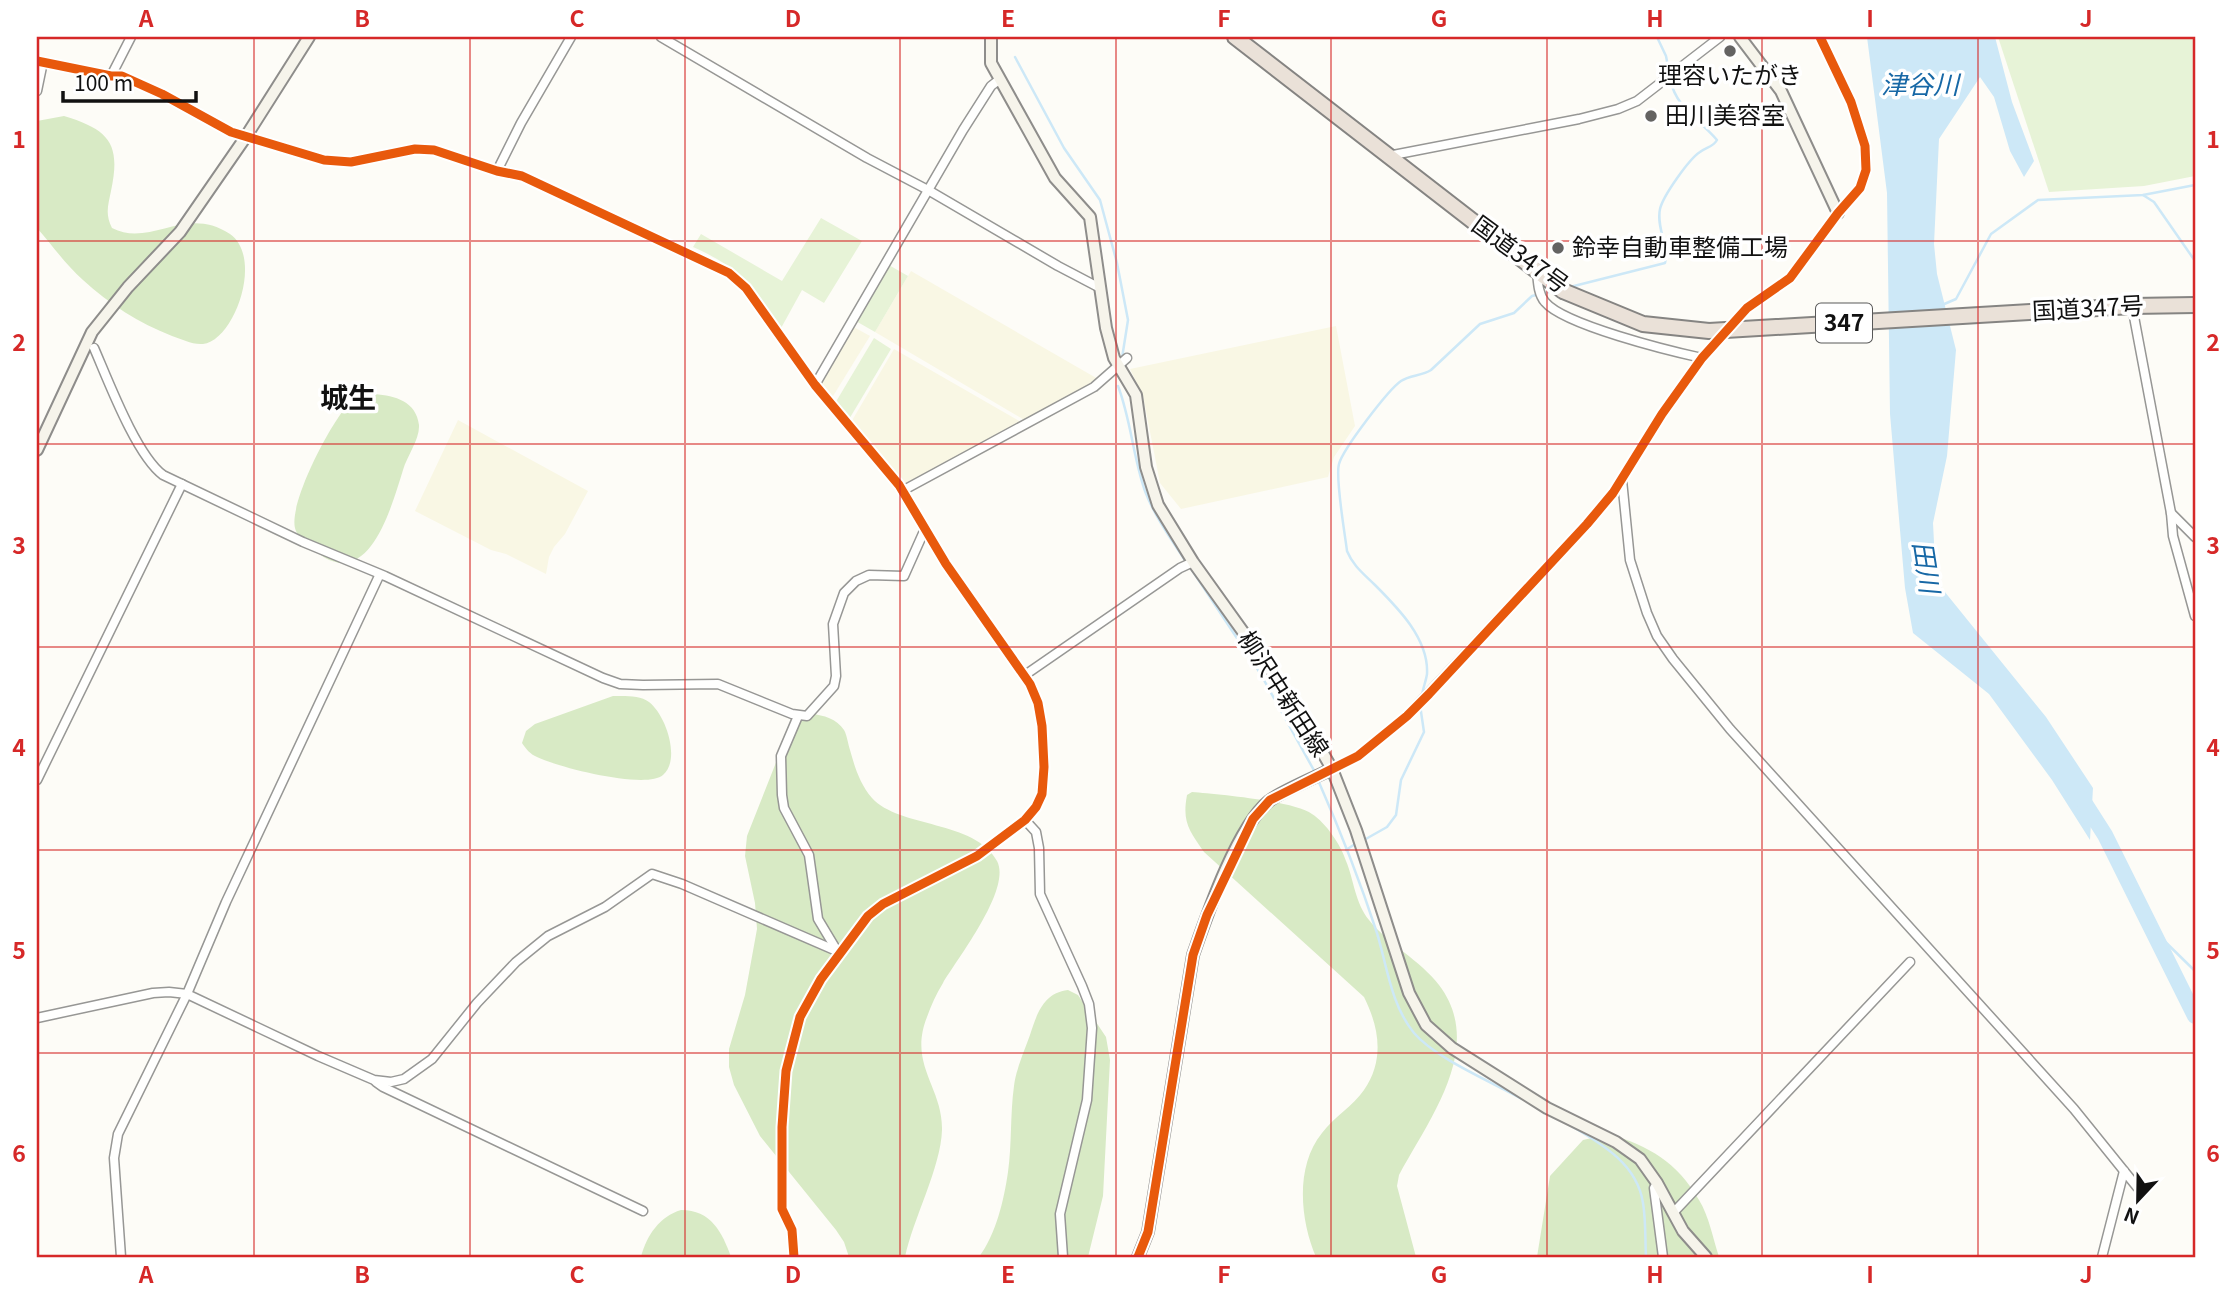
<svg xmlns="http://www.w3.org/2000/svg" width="2232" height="1294" font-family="Georgia,'Noto Sans JP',serif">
  <rect width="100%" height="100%" fill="#fdfcf7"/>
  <g fill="#f9f7e4">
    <path d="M911,271L1098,379L1026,421L875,332Z"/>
    <path d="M850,325L870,336L830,401L816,383Z"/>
    <path d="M1336,326L1355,426L1334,457L1328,477L1181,509L1160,483L1143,396L1130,369Z"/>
    <path d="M894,349L1021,422L903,487L850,424Z"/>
    <path d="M458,420L588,491L565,534L554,547L549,557L546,574L506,554L491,550L415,511Z"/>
  </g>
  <g fill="#e7f3d7">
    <path d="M1998,37H2195V176L2144,186L2049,192Z"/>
    <path d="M821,218L862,241L824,303L802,290L780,330C753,287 741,268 693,247L701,234L782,281Z"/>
    <path d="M887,264L908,276L875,332L854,320Z"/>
    <path d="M874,338L891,349L848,421L834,405Z"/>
  </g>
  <g fill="#d8eac5">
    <path d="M64,116C110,130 121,144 111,191C108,206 105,214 112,228C151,248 185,204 230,234C264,258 234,341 203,344C192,345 182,339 172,336C139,323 109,304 83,280C66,265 52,245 37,228V121Z"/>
    <path d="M375,394C395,396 416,401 419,425C420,439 407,456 403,470C389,516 363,606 303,539C301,537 297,534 296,531C285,509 333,417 351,402C358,395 366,395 375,394Z"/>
    <path d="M613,696C625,696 640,695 649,702C666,715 681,760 663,775C646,790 557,767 537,757C530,754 526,749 522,743L526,731L535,724Z"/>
    <path d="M812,714C823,715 837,719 844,730C847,735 848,744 850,750C855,768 860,784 872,798C899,828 975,820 997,861C1012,889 957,959 943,983C936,994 931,1006 927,1017C908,1065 943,1087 942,1130C941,1167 913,1219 905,1257H849L844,1242L836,1230L760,1136L734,1085L729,1067V1049L745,995L757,929L755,903L745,856L747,836L792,722Z"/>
    <path d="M1192,792C1217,794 1294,801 1312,814C1326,823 1341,845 1346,861C1354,880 1355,903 1369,920C1388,944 1421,961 1439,985C1486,1047 1429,1119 1399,1175L1397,1186L1416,1257H1316C1300,1220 1295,1166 1322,1133C1334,1117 1353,1106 1364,1090C1385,1060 1379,1027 1364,997L1204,852C1189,830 1182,822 1187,795Z"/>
    <path d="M1068,990L1078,995L1106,1037L1110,1060L1103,1196L1088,1257H979C996,1234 1004,1200 1008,1172C1012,1144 1010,1115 1014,1086C1016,1069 1024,1052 1030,1035C1037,1014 1043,993 1068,990Z"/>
    <path d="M1609,1134C1649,1146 1677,1162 1699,1200C1709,1216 1713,1239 1719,1257H1537L1550,1176L1583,1140Z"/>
    <path d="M681,1210C711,1210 722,1232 731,1257H641C646,1236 660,1216 681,1210Z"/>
  </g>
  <path fill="#cde8f7" d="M1867,37H1995L2012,102L2034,161L2024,177L2010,151L1994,97L1980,77L1939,139L1934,244L1937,274L1956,350L1947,456L1933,523L1936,581L2046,717L2093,788L2090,840L2052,780L1989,694L1913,633L1905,588L1890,414L1887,193Z"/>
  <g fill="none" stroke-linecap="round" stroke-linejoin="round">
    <g stroke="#cde8f7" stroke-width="2.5">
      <path d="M1657,37L1666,56L1669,72"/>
      <path d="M1015,57L1064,148L1100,200L1117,263L1128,320L1122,358"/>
      <path d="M2143,195L2154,202L2195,261"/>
      <path d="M1570,287L1665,263C1669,246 1656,227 1660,209C1663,196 1689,159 1700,152C1707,147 1713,147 1717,140C1699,119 1676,108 1670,79"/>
      <path d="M1942,305L1956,299L1991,234L2038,200L2143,195L2195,185"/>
      <path d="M1118,386C1131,420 1133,457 1145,491C1155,517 1171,539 1186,562"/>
      <path d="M1190,567L1260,673L1316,774"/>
      <path d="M1422,695C1423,688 1426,681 1427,674C1429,639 1398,608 1375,585C1364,574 1353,566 1347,551C1345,534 1335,478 1339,464C1343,449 1388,390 1401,381C1410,375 1422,376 1431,370L1480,324L1514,313L1532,296L1553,291"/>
      <path d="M1318,780C1340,830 1360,881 1377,933C1387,966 1391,1005 1414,1033C1435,1058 1492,1082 1522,1099"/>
      <path d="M1364,840L1387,827L1396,815L1401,780L1424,732L1420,705"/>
      <path d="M1346,850L1358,842"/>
      <path d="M2148,925L2195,971"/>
      <path d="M1568,1124C1600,1143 1637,1163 1643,1203C1646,1221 1645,1239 1646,1257"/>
    </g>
    <path stroke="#cde8f7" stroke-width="16" d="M2082,799L2105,835L2195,1016"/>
    <g stroke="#979795" stroke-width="11">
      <g id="street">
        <path d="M661,37L867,158L928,190L1058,266L1100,288"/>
        <path d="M37,61L111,76H122L162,94L231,132L324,160L351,162L415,149L434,150L497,171L522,176L729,273L746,288L815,385L899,485L946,564L1030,684L1038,703L1042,726L1044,767L1042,794L1036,807L1025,820L977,856L883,904L868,916L821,979L800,1017L786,1071L782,1127V1209L792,1230L794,1257"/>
        <path d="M111,76L131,37"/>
        <path d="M37,91L43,62"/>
        <path d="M1388,156L1579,119L1618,109L1637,101L1720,37"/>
        <path d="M497,171L521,123L571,37"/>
        <path d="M1537,271C1538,282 1538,294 1545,302C1564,325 1670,351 1702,358"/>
        <path d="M2132,306L2171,513L2173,536L2195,616"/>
        <path d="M94,348C108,380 136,455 163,475L303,542L385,576L603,678L620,684L643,685L718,684L792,714L807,716L834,686L836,676L833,624L844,593L856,581L869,575L904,576L925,529"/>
        <path d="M815,385L963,130L991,86L1000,79"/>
        <path d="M1622,480L1630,560L1647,613L1657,636L1673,659L1730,729L2074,1109L2137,1187"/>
        <path d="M902,491L1094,387L1127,358"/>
        <path d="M2171,513L2195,537"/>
        <path d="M1025,675L1180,568L1193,562"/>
        <path d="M798,716L781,756L782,795L784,808L809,855L818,919L836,949"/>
        <path d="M1332,769L1358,756L1407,716L1587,524L1613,493L1662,414L1702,358L1747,308L1790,278L1838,213L1860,188L1866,170L1865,146L1851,102L1820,37"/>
        <path d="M37,780L182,484"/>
        <path d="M1025,820L1036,832L1039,848L1040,894L1082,986L1089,1004L1092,1028L1087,1100L1060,1214L1063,1257"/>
        <path d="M37,1018L153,993L169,992L187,994L318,1056L374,1080L391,1082L404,1079L432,1059L477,1003L516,962L548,936L605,907L652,874L682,884L839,952"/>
        <path d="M376,1082L383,1087L643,1211"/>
        <path d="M1657,1183L1654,1188L1663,1257"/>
        <path d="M1673,1213L1910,962"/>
        <path d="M121,1257L114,1158L118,1134L187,994L226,902L379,576"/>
        <path d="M2102,1257L2124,1171"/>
      </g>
    </g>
    <g stroke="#8e8d8b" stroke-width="14">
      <g id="secondary">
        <path d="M991,37V63L1055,178L1090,217L1106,328L1114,358L1136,395L1146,467L1158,505L1193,562L1294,703L1332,769L1356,830L1409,993L1426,1025L1452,1048L1547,1108L1616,1142L1640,1159L1657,1183L1683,1231L1706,1257"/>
        <path d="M1740,37L1781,91L1838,213"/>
        <path d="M37,450L92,332L128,287L180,232L245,138L309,37"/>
        <path d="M1138,1257L1148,1232L1193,955C1207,915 1237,827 1269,801C1282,791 1316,777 1332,769"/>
      </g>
    </g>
    <g stroke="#858482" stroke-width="18">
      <g id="highway">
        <path d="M1235,37L1563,291"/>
        <path d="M2132,306L2195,305"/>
      </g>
    </g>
    <use href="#street" stroke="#fffffe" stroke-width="8"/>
    <use href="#secondary" stroke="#f6f4eb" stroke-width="10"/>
    <use href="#highway" stroke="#eae1d8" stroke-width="14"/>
    <g stroke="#858482" stroke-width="18" stroke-linecap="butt">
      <path id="highway-bridge" d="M1563,291L1643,324L1709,331L2132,306"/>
    </g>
    <use href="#highway-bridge" stroke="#eae1d8" stroke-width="14"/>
    <g stroke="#fff" stroke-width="13">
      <g id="cycleway">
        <path d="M37,61L111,76H122L162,94L231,132L324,160L351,162L415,149L434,150L497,171L522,176L729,273L746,288L815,385L899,485L946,564L1030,684L1038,703L1042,726L1044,767L1042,794L1036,807L1025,820L977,856L883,904L868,916L821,979L800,1017L786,1071L782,1127V1209L792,1230L794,1257"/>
        <path d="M1138,1257L1148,1232L1193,955L1207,915L1253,819L1270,800L1358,756L1407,716L1429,694L1587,524L1613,493L1662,414L1702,358L1747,308L1790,278L1838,213L1860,188L1866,170L1865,146L1851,102L1820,37"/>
      </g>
    </g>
    <use href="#cycleway" stroke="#e8590c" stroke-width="9"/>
  </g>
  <path fill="none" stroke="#d62828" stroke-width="2" stroke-opacity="0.55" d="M254,37V1257M470,37V1257M685,37V1257M900,37V1257M1116,37V1257M1331,37V1257M1547,37V1257M1762,37V1257M1978,37V1257M37,241H2195M37,444H2195M37,647H2195M37,850H2195M37,1053H2195"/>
  <g fill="#646362" stroke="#fff" stroke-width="2.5">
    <circle cx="1730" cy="51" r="7"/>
    <circle cx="1651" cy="116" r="7"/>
    <circle cx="1558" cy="248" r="7"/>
  </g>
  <g text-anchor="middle" stroke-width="7" stroke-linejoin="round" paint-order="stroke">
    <rect fill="#fff" stroke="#585858" stroke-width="2" x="1816" y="303.5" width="56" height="39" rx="5"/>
    <g font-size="23" font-weight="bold" fill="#111">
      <text x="1844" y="331">347</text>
    </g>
    <g font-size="24" fill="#111" stroke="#fff" text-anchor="start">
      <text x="1730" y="84" text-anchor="middle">理容いたがき</text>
      <text x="1665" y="124">田川美容室</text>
      <text x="1572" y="256">鈴幸自動車整備工場</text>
    </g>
    <g font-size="24" fill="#111" stroke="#fff">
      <text transform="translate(1520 255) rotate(36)" y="8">国道347号</text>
      <text transform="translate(2088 309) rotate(-3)" y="8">国道347号</text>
      <text transform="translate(1283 694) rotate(57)" y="8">柳沢中新田線</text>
    </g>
    <g font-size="26" font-style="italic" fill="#1768a6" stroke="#fff">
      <text x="1920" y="94">津谷川</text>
      <text transform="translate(1926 567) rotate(81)" y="9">田川</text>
    </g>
    <g font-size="28" font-weight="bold" fill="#111" stroke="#fff">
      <text x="348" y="408">城生</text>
    </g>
  </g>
  <rect width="2232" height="1294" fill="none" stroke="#ffffff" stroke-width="77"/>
  <g transform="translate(2138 1200) rotate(202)" stroke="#ffffff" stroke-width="5" paint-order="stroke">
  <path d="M0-5L12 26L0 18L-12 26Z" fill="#111111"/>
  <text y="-10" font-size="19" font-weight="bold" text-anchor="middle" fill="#111111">N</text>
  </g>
  <path d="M63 91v10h133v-10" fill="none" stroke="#111111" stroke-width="3.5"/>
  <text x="74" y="91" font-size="21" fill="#111111" stroke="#ffffff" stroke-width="5" paint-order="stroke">100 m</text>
  <rect x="38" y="38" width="2156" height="1218" fill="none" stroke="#d62828" stroke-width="2.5"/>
  <g font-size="23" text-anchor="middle" font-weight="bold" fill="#d62828">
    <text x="146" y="27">A</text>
    <text x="362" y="27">B</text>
    <text x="577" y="27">C</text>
    <text x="793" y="27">D</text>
    <text x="1008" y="27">E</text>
    <text x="1224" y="27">F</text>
    <text x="1439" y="27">G</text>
    <text x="1655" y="27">H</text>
    <text x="1870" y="27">I</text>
    <text x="2086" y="27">J</text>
    <text x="19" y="148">1</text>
    <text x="2213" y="148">1</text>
    <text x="19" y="351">2</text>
    <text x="2213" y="351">2</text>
    <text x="19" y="554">3</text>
    <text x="2213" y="554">3</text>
    <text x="19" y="756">4</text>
    <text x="2213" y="756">4</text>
    <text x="19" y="959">5</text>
    <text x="2213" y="959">5</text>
    <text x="19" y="1162">6</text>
    <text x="2213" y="1162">6</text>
    <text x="146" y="1283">A</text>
    <text x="362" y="1283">B</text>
    <text x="577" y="1283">C</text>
    <text x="793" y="1283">D</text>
    <text x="1008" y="1283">E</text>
    <text x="1224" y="1283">F</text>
    <text x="1439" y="1283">G</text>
    <text x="1655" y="1283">H</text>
    <text x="1870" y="1283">I</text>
    <text x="2086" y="1283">J</text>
  </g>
</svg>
